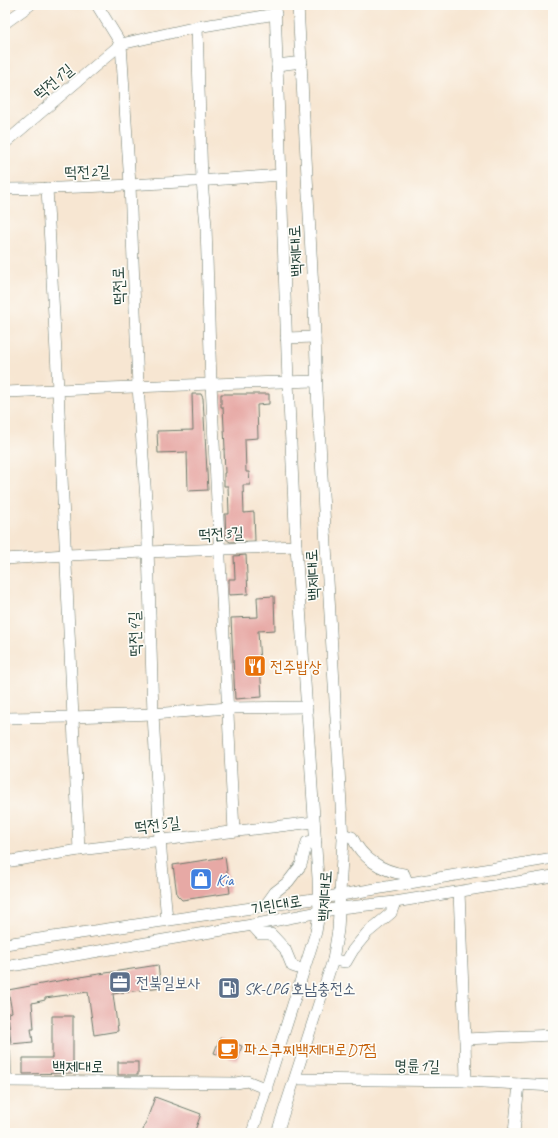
<svg xmlns="http://www.w3.org/2000/svg" width="558" height="1138" font-family="Caveat,'Poor Story',sans-serif">
  <rect width="100%" height="100%" fill="#fdfcf7"/>
  <filter id="ink" filterUnits="userSpaceOnUse"><feTurbulence type="fractalNoise" baseFrequency=".025" numOctaves="2"/><feDisplacementMap in="SourceGraphic" scale="8" xChannelSelector="R" yChannelSelector="G"/><feConvolveMatrix kernelMatrix="1 2 1 2 8 2 1 2 1" color-interpolation-filters="sRGB"/></filter>
  <filter id="wash" filterUnits="userSpaceOnUse"><feTurbulence type="fractalNoise" baseFrequency=".012" numOctaves="4" result="noise"/><feDisplacementMap in="SourceGraphic" scale="16" xChannelSelector="R" yChannelSelector="G"/><feGaussianBlur stdDeviation="0.9" result="paint"/><feColorMatrix in="noise" values="0 0 0 0 0 0 0 0 0 0 0 0 0 0 0 0 0 1.4 0 .05"/><feComposite in="paint" operator="in"/></filter>
  <g filter="url(#wash)">
    <rect width="100%" height="100%" fill="#f7e6d2"/>
    <g id="blocks">
      <g fill="#e7a9a5">
        <path d="M192,394H201L203,398L208,490L188,491L187,452L158,453L157,431L193,430Z"/>
        <path d="M221,394H269V404L257,405L258,438L245,439L246,472H249L250,485H243L244,513L254,512L255,541L230,542L226,539L225,514H229L228,486H224V473H225L224,449H225L223,407H221Z"/>
        <path d="M246,555L248,594L229,595V579H235L234,556Z"/>
        <path d="M274,596L275,630L258,631L262,697L235,699L231,618L258,617L257,597Z"/>
        <path d="M225,857L230,893L182,900L177,895L173,865Z"/>
        <path d="M158,965L161,987L113,994L118,1031L94,1035L88,992L45,998V1000L32,1003L34,1029H31L33,1042L11,1044L8,1013L12,1012L8,990L86,976Z"/>
        <path d="M52,1016H73V1073L23,1074V1058H52Z"/>
        <path d="M220,1038L242,1046L237,1061L214,1053Z"/>
        <rect x="118" y="1062" width="20" height="13"/>
        <path d="M155,1097L201,1114L194,1133H142Z"/>
      </g>
    </g>
  </g>
  <g filter="url(#ink)">
    <use href="#blocks" fill-opacity="0" stroke="#6b786b" stroke-width="1"/>
    <g fill="none" stroke-linecap="round" stroke-linejoin="round">
      <g stroke="#6b786b" stroke-width="12">
        <g id="minor">
          <path d="M97,5L121,44L130,185L138,386L147,514L153,714L160,840L167,920"/>
          <path d="M5,23L30,5"/>
          <path d="M197,27L202,181L206,226L211,384L234,831"/>
          <path d="M277,65L302,62"/>
          <path d="M5,143L121,44L197,27L276,14"/>
          <path d="M47,188L58,389L79,850"/>
          <path d="M5,189C97,188 189,182 280,175"/>
          <path d="M286,338L315,337"/>
          <path d="M5,392L211,384L316,381"/>
          <path d="M5,559L66,555L147,552L296,546"/>
          <path d="M5,718L72,717L153,714L228,708L307,707"/>
          <path d="M342,834L352,837C362,858 381,871 404,874L408,884"/>
          <path d="M5,862L79,850L314,822"/>
          <path d="M459,892L465,1039L466,1081"/>
          <path d="M265,906L275,892L288,882L301,865L307,842L316,840"/>
          <path d="M252,925L260,934H271L285,949L292,966L304,970"/>
          <path d="M5,944L341,895L553,858"/>
          <path d="M333,960L346,962L353,950L367,933L391,913L395,902"/>
          <path d="M5,967L252,925L340,908L395,902L553,876"/>
          <path d="M465,1039L553,1035"/>
          <path d="M5,1053L6,1081"/>
          <path d="M295,1079L466,1081L553,1086"/>
          <path d="M5,1081L236,1083L247,1081L267,1089"/>
          <path d="M252,1133L316,932L319,913L318,878L296,546L288,382L275,5"/>
          <path d="M277,1133L333,960L338,930L343,839L317,390L314,309L298,5"/>
          <path d="M514,1133L519,1084"/>
        </g>
      </g>
      <use href="#minor" stroke="#fff" stroke-width="11"/>
    </g>
  </g>
  <defs>
    <g id="restaurant-square" transform="scale(1.15)"><rect x="-9" y="-9" width="18" height="18" rx="4" fill="#e8710a" stroke="#fdfcf7"/><path d="M-5-6h1v4h1v-4h1v4h1v-4h1v5L-1.5 .5V6h-2V.5L-5-1ZM5-6V6H3V1.5H1.5Q1.5-4 5-6Z" fill="#fff"/></g>
    <g id="shop-square" transform="scale(1.15)"><rect x="-9" y="-9" width="18" height="18" rx="4" fill="#3f7fe0" stroke="#fdfcf7"/><path d="M-5-2.5h2.3a2.7 3.5 0 0 1 5.4 0H5L5.5 6h-11ZM-1.5-2.5h3a1.5 2.3 0 0 0-3 0Z" fill="#fff"/></g>
    <g id="office-square" transform="scale(1.15)"><rect x="-9" y="-9" width="18" height="18" rx="4" fill="#5c6f8a" stroke="#fdfcf7"/><path d="M-6-3h4V-5.5h4V-3h4V5H-6ZM-1-4.5V-3h2v-1.5ZM-6 0V1H6V0Z" fill="#fff"/></g>
    <g id="fuel-square" transform="scale(1.15)"><rect x="-9" y="-9" width="18" height="18" rx="4" fill="#5c6f8a" stroke="#fdfcf7"/><path d="M-5.5-6h7V0h2V4h1.3V-2.5L3-4.5l.8-.8L6-3V5H2.5V1h-1V6h-7ZM-4.2-4.7v3.2H.2V-4.7Z" fill="#fff"/></g>
    <g id="cafe-square" transform="scale(1.15)"><rect x="-9" y="-9" width="18" height="18" rx="4" fill="#e8710a" stroke="#fdfcf7"/><path d="M-5.5-4.5H6V0H3Q3 3.5 0 3.5H-2.5Q-5.5 3.5-5.5 0ZM3-3.2v2h1.7v-2ZM-6 4.5H4V6H-6Z" fill="#fff"/></g>
  </defs>
  <g fill-rule="evenodd">
    <use href="#restaurant-square" x="255" y="666"/>
    <use href="#shop-square" x="201" y="879"/>
    <use href="#office-square" x="120" y="982"/>
    <use href="#fuel-square" x="229" y="988"/>
    <use href="#cafe-square" x="228" y="1049"/>
  </g>
  <g text-anchor="middle" stroke-width="3.5" stroke-linejoin="round" paint-order="stroke">
    <g font-size="16" fill="#1f3d34" stroke="#fdfcf7">
      <text transform="translate(53 81) rotate(-40)" y="6">떡전1길</text>
      <text transform="translate(87 171) rotate(-2)" y="6">떡전2길</text>
      <text transform="translate(295 251) rotate(-93)" y="6">백제대로</text>
      <text transform="translate(118 286) rotate(-92)" y="6">떡전로</text>
      <text transform="translate(221 533) rotate(-3)" y="6">떡전3길</text>
      <text transform="translate(312 575) rotate(-93)" y="6">백제대로</text>
      <text transform="translate(134 634) rotate(-92)" y="6">떡전4길</text>
      <text transform="translate(157 824) rotate(-7)" y="6">떡전5길</text>
      <text transform="translate(324 896) rotate(-87)" y="6">백제대로</text>
      <text transform="translate(276 904) rotate(-10)" y="6">기린대로</text>
      <text transform="translate(417 1065) rotate(1)" y="6">명륜1길</text>
      <text x="78" y="1072">백제대로</text>
    </g>
    <g font-size="16" fill="#c56008" stroke="#fdfcf7" text-anchor="start">
      <text x="270" y="672">전주밥상</text>
      <text x="244" y="1055">파스쿠찌백제대로DT점</text>
    </g>
    <g font-size="16" fill="#366cbe" stroke="#fdfcf7" text-anchor="start">
      <text x="216" y="885">Kia</text>
    </g>
    <g font-size="16" fill="#4e5e75" stroke="#fdfcf7" text-anchor="start">
      <text x="136" y="988">전북일보사</text>
      <text x="244" y="994">SK-LPG 호남충전소</text>
    </g>
  </g>
  <rect width="558" height="1138" fill="none" stroke="#fdfcf7" stroke-width="20"/>
</svg>
